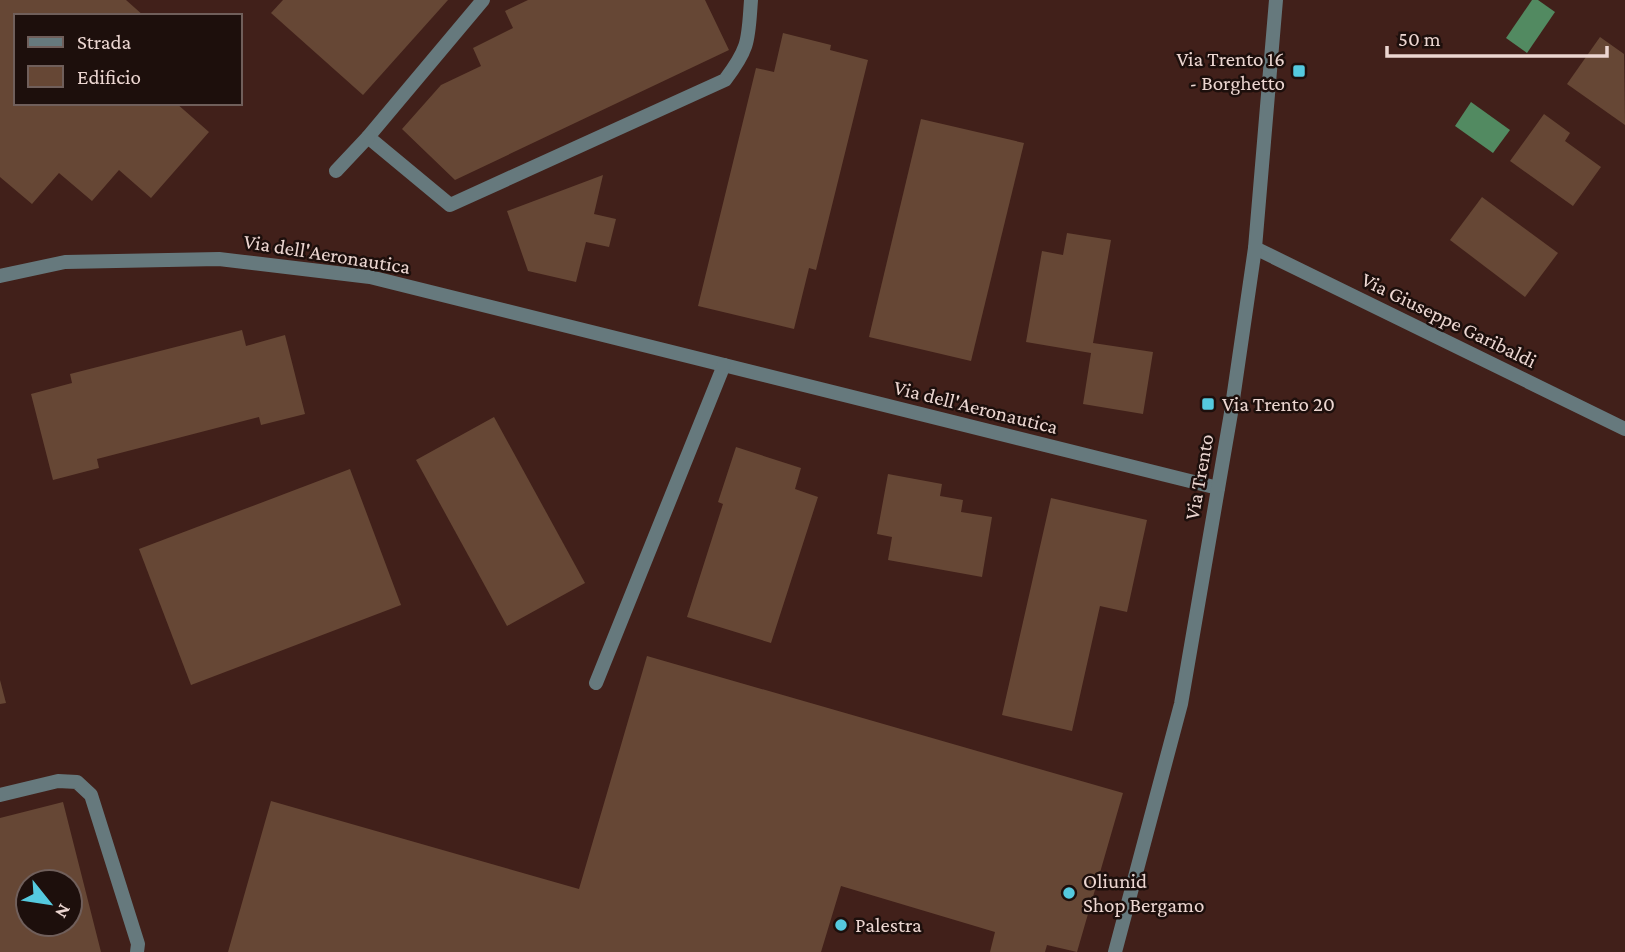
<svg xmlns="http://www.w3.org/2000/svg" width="1625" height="952" font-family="'Crimson Pro',serif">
  <rect width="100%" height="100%" fill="#41201a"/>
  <g fill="#528a61">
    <path d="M1532,0H1538L1555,12L1527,53L1506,38Z"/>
    <path d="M1471,102L1510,130L1493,153L1455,126Z"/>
  </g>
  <g fill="#664735" fill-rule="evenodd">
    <path d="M0,0H126L144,16H16V103H176L209,132L151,198L119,170L92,201L59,173L32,204L0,177Z"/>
    <path d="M283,0H448L363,95L271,13Z"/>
    <path d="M528,0H705L729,50L455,180L402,129L441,85L481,66L473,48L513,28L505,11Z"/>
    <path d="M783,33L831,45L830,50L868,60L816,270L809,268L794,329L698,306L756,68L774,72Z"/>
    <path d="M1600,37L1624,54L1625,125L1567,84Z"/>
    <path d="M1544,114L1570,133L1565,141L1601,167L1573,206L1510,161Z"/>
    <path d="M921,119L1024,143L971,361L869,337Z"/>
    <path d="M603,175L594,214L616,219L609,247L586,242L576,282L528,271L507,211Z"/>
    <path d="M1482,197L1558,253L1525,297L1450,240Z"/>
    <path d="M1067,233L1111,240L1093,343L1153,352L1143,414L1083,404L1091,353L1026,342L1042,251L1063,255Z"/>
    <path d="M242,330L246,346L285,335L305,414L261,425L259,417L97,459L99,468L53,480L31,394L72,383L70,374Z"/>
    <path d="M494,417L585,583L507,626L416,460Z"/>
    <path d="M736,447L801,468L795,489L818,497L771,643L687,617L723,504L718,502Z"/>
    <path d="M350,469L401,605L191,685L139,549Z"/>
    <path d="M888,474L942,484L940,496L963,500L961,512L992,517L982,577L888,560L892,537L877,534Z"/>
    <path d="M1051,498L1147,520L1127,612L1100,606L1072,731L1002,715Z"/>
    <path d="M647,656L1123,793L1077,952L1047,945L1045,952H990L995,932L841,886L821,952H228L271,801L579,889Z"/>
    <path d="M0,680L6,703L0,704Z"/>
    <path d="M63,802L101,952H0V818ZM28,882H70V924H28Z"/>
  </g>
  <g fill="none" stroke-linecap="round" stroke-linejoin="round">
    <g stroke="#66797d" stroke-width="14">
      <path d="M483,0L368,137L450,205L725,80C750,47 748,40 751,0"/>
      <path d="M336,171L368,137"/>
      <path d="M0,795L58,781L77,782L91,795L138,944L137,952"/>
    </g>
    <g stroke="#66797d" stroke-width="14">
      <path d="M1255,248L1625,429"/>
      <path d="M0,276L65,262L219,259L370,277L1218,488"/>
      <path d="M596,683L724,365"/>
    </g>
    <path stroke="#66797d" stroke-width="14" d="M1115,952L1181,704L1231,413L1255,248L1276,0"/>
  </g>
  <g fill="#55cadf" stroke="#1d0f0c" stroke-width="2.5">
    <rect x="1292" y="64" width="14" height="14" rx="3.5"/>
    <rect x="1201" y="397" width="14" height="14" rx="3.5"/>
    <circle cx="1069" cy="893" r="7"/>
    <circle cx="841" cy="925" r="7"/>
  </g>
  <g text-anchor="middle" stroke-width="5" stroke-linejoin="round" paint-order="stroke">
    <g font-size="21" fill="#ecd6d1" stroke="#1d0f0c" text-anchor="start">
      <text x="1285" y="66" text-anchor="end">Via Trento 16<tspan x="1285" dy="24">- Borghetto</tspan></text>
      <text x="1222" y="411">Via Trento 20</text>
      <text x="1083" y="888">Oliunid<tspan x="1083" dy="24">Shop Bergamo</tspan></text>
      <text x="855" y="932">Palestra</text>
    </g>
    <g font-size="21" fill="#ecd6d1" stroke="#1d0f0c">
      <text transform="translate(327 254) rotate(9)" y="7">Via dell'Aeronautica</text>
      <text transform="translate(1449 320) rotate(26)" y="7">Via Giuseppe Garibaldi</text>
      <text transform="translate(976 407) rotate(14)" y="7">Via dell'Aeronautica</text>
      <text transform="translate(1199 477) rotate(-80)" y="7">Via Trento</text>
    </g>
  </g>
  <rect x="14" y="14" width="228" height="91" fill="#1d0f0c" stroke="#705f5b" stroke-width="2"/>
  <rect x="28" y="37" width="35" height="10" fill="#66797d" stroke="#705f5b" stroke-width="2"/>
  <text x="77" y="49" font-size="21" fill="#ecd6d1">Strada</text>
  <rect x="28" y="66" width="35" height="21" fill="#664735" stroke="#705f5b" stroke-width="2"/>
  <text x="77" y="84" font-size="21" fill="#ecd6d1">Edificio</text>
  <g transform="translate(49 903) rotate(120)"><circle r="33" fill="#1d0f0c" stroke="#705f5b" stroke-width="2"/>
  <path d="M0-5L12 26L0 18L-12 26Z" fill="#55cadf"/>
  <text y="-10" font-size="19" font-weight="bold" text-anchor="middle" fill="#ecd6d1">N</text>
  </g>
  <path d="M1387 46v10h220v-10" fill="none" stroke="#ecd6d1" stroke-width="3.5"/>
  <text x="1398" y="46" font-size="21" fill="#ecd6d1" stroke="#1d0f0c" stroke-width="5" paint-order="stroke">50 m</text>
</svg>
